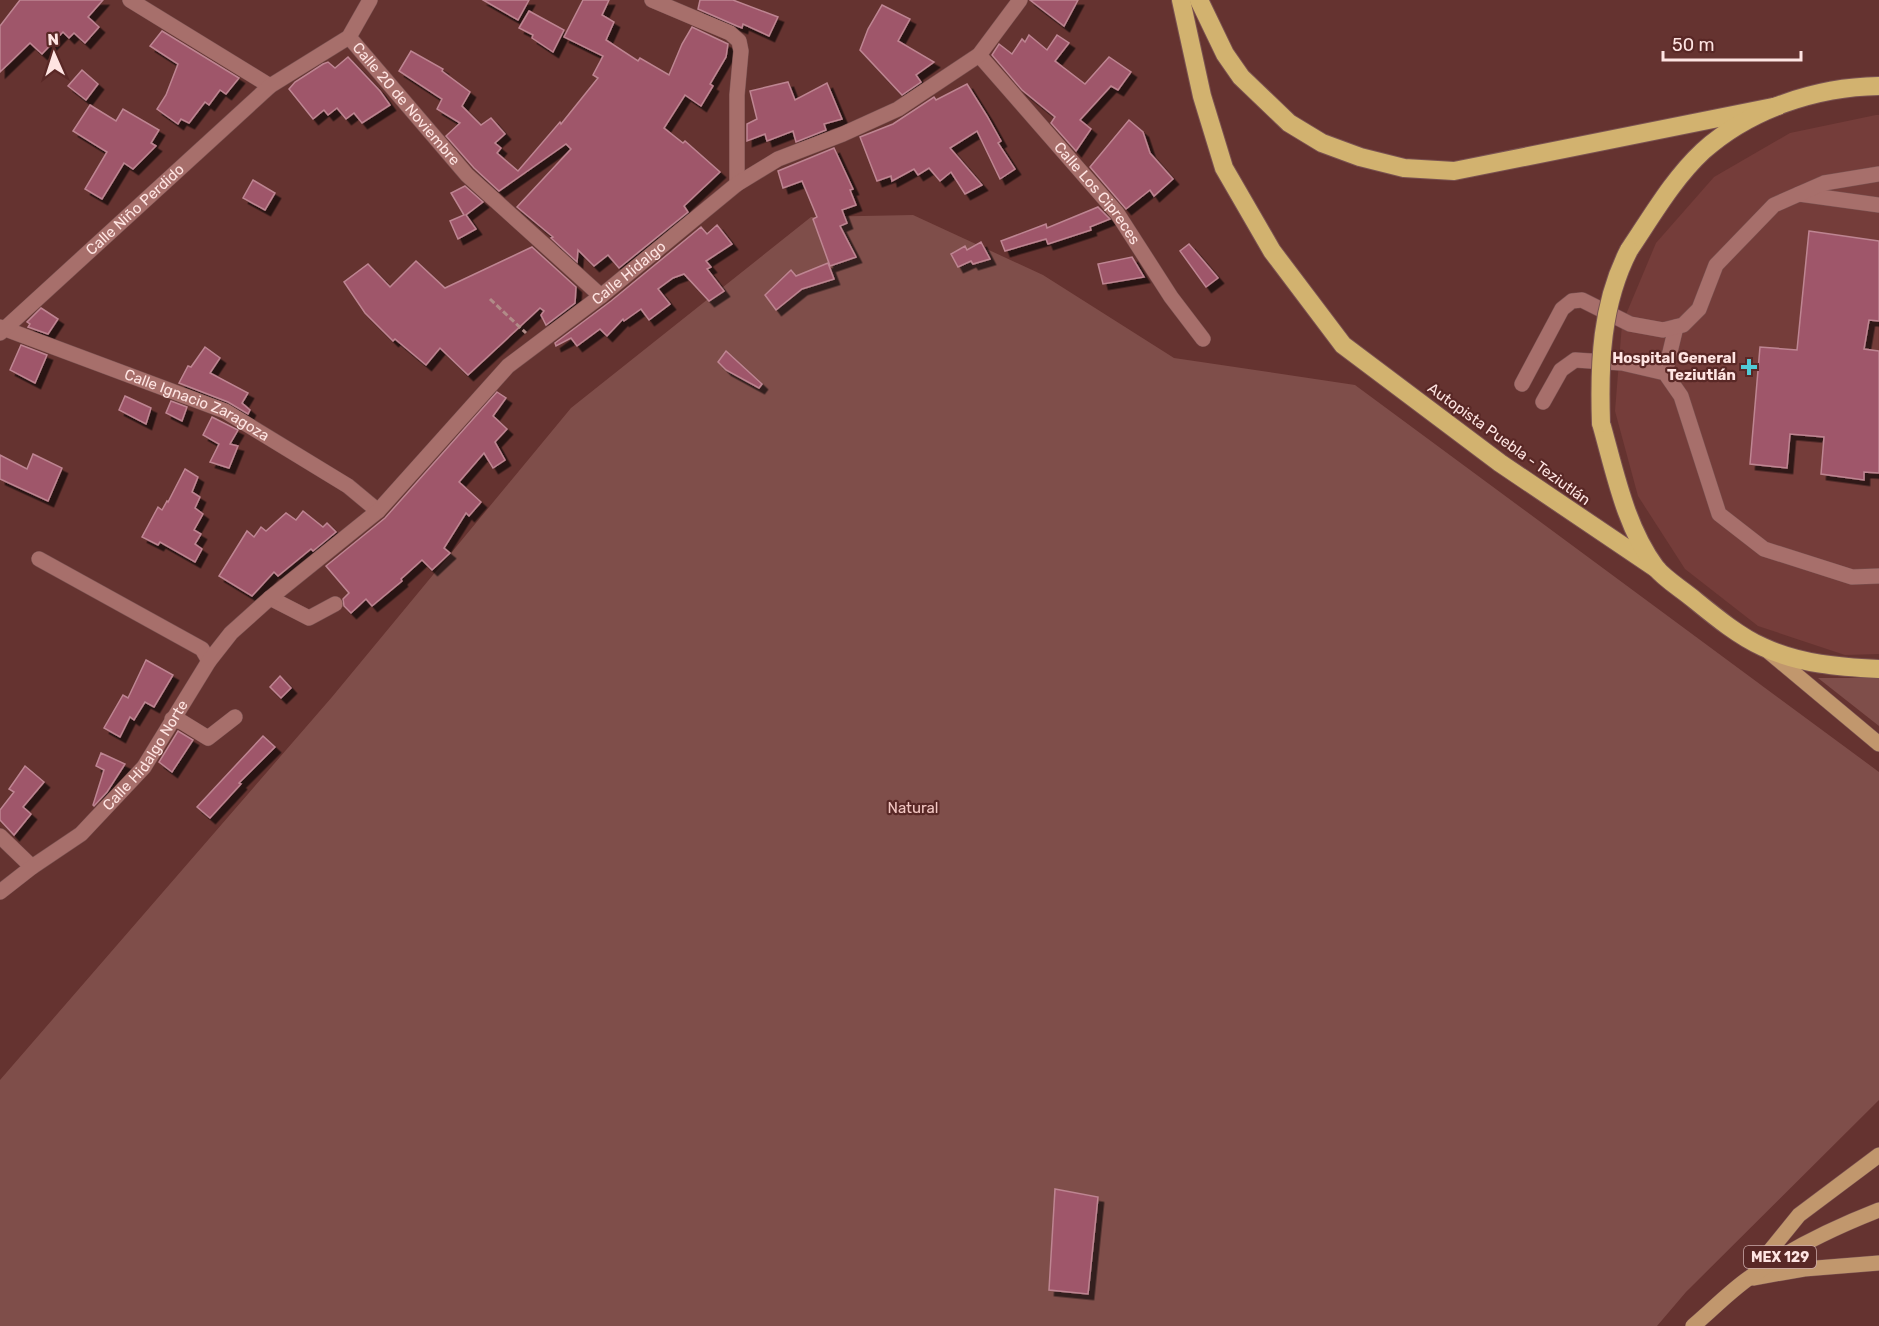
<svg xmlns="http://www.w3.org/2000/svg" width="1879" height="1326" font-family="Rubik,sans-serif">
  <defs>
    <filter id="shadow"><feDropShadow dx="5.5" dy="5.5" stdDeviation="0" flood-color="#0009"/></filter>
  </defs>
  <rect width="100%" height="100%" fill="#653330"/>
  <path fill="#753d3a" d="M1876,115H1879V654L1845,655L1758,626L1685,569L1638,496L1615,411L1622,324L1656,243L1714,177L1790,133Z"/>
  <g fill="#7f4e4a">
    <path d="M913,215L1043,275L1174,358L1355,385L1879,772V1100L1686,1292L1657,1326H0V1080L332,697L571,408L811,217Z"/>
    <path d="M1818,678H1879V726Z"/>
  </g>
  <g fill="#9f576a" stroke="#be8592" stroke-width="1.5" filter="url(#shadow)">
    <path d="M20,0H103L88,17L99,27L85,43L74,33L69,38L63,32L42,54L30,43L0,72V26Z"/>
    <path d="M483,0H529L518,20Z"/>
    <path d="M583,0H609L602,15L614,22L606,40L638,61L640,58L669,75L682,44L692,27L728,44L726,57L710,84L713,86L701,106L685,95L664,128L683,143L685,141L720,172L684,206L688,212L619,268L608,255L594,266L578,250L577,262L551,238L553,237L517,207L571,149L566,144L499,191L474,168L446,136L460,123L437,109L442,99L399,71L411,51L443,69L442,71L470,92L462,106L481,125L491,118L505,134L495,143L501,148L497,153L518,171L560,122L561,124L598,78L593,75L603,56L564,37Z"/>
    <path d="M700,0H733L778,17L769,36L743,24L742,28L737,26L698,9Z"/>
    <path d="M1030,0H1078L1064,26Z"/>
    <path d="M882,5L910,19L898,41L934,62L916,75L921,82L902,95L860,50L868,29Z"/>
    <path d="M529,11L564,30L553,52L532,38L533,35L519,28Z"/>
    <path d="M162,31L239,78L226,94L220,90L209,105L205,102L189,123L181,119L178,124L157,109L166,95L178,64L150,46Z"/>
    <path d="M1029,35L1047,50L1057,35L1069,43L1055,61L1085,84L1109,57L1131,72L1118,90L1111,86L1080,120L1091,129L1076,151L1051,123L1055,117L1022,90L992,55L999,44L1012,54L1022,39L1025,42Z"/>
    <path d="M348,57L380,91L390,105L362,123L354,113L346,119L337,108L328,115L324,110L313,119L289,89L295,82L323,64L328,62L335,68Z"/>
    <path d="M82,70L98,84L86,100L68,86Z"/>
    <path d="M788,82L795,100L827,83L842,119L824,124L826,130L796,142L793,131L767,141L765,134L747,141V124L757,119L750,91Z"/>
    <path d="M967,84L987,116L1001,141L998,143L1015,169L1000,179L977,131L950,148L982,185L965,194L951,172L940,181L929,168L918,175L914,169L892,181L891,176L877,181L860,137L893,124L934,97L936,100Z"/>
    <path d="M90,105L116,121L123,109L159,130L151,143L156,146L133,169L124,163L102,199L85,189L107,152L73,131Z"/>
    <path d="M1129,120L1143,132L1150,153L1173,179L1154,196L1150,190L1126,209L1090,167Z"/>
    <path d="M834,148L853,189L850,190L856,205L842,210L847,223L840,226L856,257L830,266L813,219L817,217L802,181L783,188L778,171Z"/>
    <path d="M253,180L275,193L265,210L243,198Z"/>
    <path d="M465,186L483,202L466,215L476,229L458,239L450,221L464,215L451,193Z"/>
    <path d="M1098,207L1110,219L1090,227L1091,230L1048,244L1046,239L1005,251L1001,241L1046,224L1047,228Z"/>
    <path d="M717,225L732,244L706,261L711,267L707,269L724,291L709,301L684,274L673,278L658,289L670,304L649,320L641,309L624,321L623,319L607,336L600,329L577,346L571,338L556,346L555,343L611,301L701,227L707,234Z"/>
    <path d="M1809,231L1879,241V321L1869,320L1864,349L1879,351V473L1864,472V480L1821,474L1824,437L1790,434L1787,468L1750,464L1760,347L1797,350Z"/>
    <path d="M981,242L990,259L973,264L971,261L958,267L951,254L965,246L967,250Z"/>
    <path d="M1189,244L1218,278L1206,287L1180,251Z"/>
    <path d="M532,247L576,287L575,303L546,325L541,315L544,311L540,308L468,375L440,348L426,365L395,339L393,341L365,313L344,282L368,264L390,287L416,261L445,288Z"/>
    <path d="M1132,257L1144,277L1103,284L1098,264Z"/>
    <path d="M828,263L834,279L802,289L776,310L765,295L791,270L796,276Z"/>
    <path d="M41,308L58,319L48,334L28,327L30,324L27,322Z"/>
    <path d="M21,345L47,355L35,383L10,370Z"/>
    <path d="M205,347L220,358L210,373L248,393L242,403L250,410L248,414L228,402L179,383L188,366L191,367Z"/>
    <path d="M726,351L762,384L759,388L726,370L718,362Z"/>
    <path d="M497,392L506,398L493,416L507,429L495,442L505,460L493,468L484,453L459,482L481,502L469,516L466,513L444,548L450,553L432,570L422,560L401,579L402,581L372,606L366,599L351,613L344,606L343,599L349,593L326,566L385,518Z"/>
    <path d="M125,396L151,408L146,424L119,410Z"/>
    <path d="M171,401L187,407L182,421L166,413Z"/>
    <path d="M212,417L238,430L230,444L238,446L229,468L210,462L219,444L203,435Z"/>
    <path d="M33,454L62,468L48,501L0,479V455L27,469Z"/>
    <path d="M185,469L198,477L192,492L200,497L195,508L203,514L194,530L201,534L195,544L202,549L195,562L160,542L158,545L142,537L158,507L162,510L167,501L168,502Z"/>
    <path d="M303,511L323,527L327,523L336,532L313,551L311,549L278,576L274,572L252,596L219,576L247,531L254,537L261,527L266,531L286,513L296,520Z"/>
    <path d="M146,660L173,675L154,707L145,702L134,720L130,717L120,737L104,728L123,695L128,698Z"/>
    <path d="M280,676L291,688L281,698L270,687Z"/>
    <path d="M178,731L193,740L172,772L159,762Z"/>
    <path d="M263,736L275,747L239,783L241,784L210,818L197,807Z"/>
    <path d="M101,753L125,764L107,792L94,806L93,805L104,770L96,766Z"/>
    <path d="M25,766L44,782L23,807L31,814L14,835L0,820V810L14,792L9,789Z"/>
    <path d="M1055,1189L1098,1197L1088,1294L1049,1290Z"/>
  </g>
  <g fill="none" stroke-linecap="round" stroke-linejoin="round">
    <g stroke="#7a5251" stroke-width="16">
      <g id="minor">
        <path d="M130,0L270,86"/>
        <path d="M652,0L730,33L739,41L741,51L737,95V184"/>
        <path id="s1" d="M349,37L467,175L601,296"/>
        <path id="s2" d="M979,55L1117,213L1171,297L1203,339"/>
        <path d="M1799,194L1879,205"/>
        <path id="s3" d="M0,327L225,411L348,486L378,511"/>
        <path id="s4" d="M0,333L270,86L349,37L370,0"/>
        <path d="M1665,373L1676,327"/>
        <path d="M1522,384L1562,309L1572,301L1582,300L1630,324L1663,330L1683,325L1699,309L1716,265L1774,205L1824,183L1879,174"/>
        <path d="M1543,402L1561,370L1575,360L1622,363L1665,373L1681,396L1719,514L1764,549L1852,577L1879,576"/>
        <path d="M39,559L202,649L209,661"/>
        <path d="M270,598L309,618L335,604"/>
        <path d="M172,719L182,722L208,738L235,717"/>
        <path d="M0,836L32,867"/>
        <path id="s5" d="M0,892L32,867L81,834L144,767L209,661L231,633L270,598L378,511L508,366L601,296L737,184L778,159L843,134L898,109L979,55L1020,0"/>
      </g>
    </g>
    <g stroke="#7a5251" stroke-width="16">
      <g id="major">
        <path d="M1769,652L1879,744"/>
        <path d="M1756,1268L1799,1215L1879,1155"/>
        <path d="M1753,1278L1804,1269L1879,1263"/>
        <path d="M1693,1326C1712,1310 1729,1292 1749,1278C1789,1249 1833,1228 1879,1210"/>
      </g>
    </g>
    <g stroke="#7a5251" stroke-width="20">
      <g id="highway">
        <path d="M1181,0L1202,96L1224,168L1272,251L1343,345L1500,463L1657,569"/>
        <path d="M1199,0L1225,54L1241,77L1289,123L1322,143L1360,157L1404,168L1454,171L1778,106"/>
        <path d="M1629,250C1652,216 1673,179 1703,151C1750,109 1816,87 1879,86"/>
        <path d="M1601,423C1615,472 1625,526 1656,568C1665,579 1680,588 1691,597C1712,614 1738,636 1763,647C1800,664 1839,667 1879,669"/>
      </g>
    </g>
    <path stroke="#b18b88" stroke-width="3" stroke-dasharray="6 3" stroke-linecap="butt" d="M490,299L526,333"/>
    <use href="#minor" stroke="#a76f6b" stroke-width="15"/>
    <use href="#major" stroke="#c1976d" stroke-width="15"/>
    <use href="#highway" stroke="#d2b26f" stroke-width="18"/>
    <g stroke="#7a5251" stroke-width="20" stroke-linecap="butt">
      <path id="highway-bridge" d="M1601,423C1599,364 1601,304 1629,250"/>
    </g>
    <use href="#highway-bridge" stroke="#d2b26f" stroke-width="18"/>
  </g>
  <path fill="#52cbd7" stroke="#592826" stroke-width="2" d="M1746 358h6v6h6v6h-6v6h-6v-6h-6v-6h6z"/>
  <g text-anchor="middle" stroke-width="4.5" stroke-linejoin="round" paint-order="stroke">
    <rect fill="#592826" stroke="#ccacaa" stroke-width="1.5" x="1744" y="1246" width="72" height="22" rx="4.5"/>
    <g font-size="14" font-weight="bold" fill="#fee4e2">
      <text x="1780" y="1262">MEX 129</text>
    </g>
    <g font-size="15" fill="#fee4e2" stroke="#592826">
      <text dy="5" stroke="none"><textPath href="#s1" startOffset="88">Calle 20 de Noviembre</textPath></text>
      <text dy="5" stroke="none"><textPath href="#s2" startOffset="182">Calle Los Cipreces</textPath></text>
      <text dy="5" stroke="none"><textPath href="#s4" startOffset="183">Calle Niño Perdido</textPath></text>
      <text dy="5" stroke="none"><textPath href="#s5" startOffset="890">Calle Hidalgo</textPath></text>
      <text dy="5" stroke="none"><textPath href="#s3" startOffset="212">Calle Ignacio Zaragoza</textPath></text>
      <text transform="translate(1509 444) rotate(36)" y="5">Autopista Puebla - Teziutlán</text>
      <text dy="5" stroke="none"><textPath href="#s5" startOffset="202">Calle Hidalgo Norte</textPath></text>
    </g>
    <g font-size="15" font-weight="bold" fill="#fee4e2" stroke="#592826" text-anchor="end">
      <text x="1736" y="363">Hospital General<tspan x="1736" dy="17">Teziutlán</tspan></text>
    </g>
    <g font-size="15" fill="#f4c8c4" stroke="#592826">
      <text x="913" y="813">Natural</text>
    </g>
  </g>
  <g transform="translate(54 54) rotate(357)" stroke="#592826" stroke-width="4.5" paint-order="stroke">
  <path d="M0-4.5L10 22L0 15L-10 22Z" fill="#fee4e2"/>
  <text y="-9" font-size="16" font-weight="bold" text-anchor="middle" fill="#fee4e2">N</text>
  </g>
  <path d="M1663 51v9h138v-9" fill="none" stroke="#fee4e2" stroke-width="3"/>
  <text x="1672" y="51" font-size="18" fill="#fee4e2" stroke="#592826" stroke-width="4.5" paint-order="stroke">50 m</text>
</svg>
